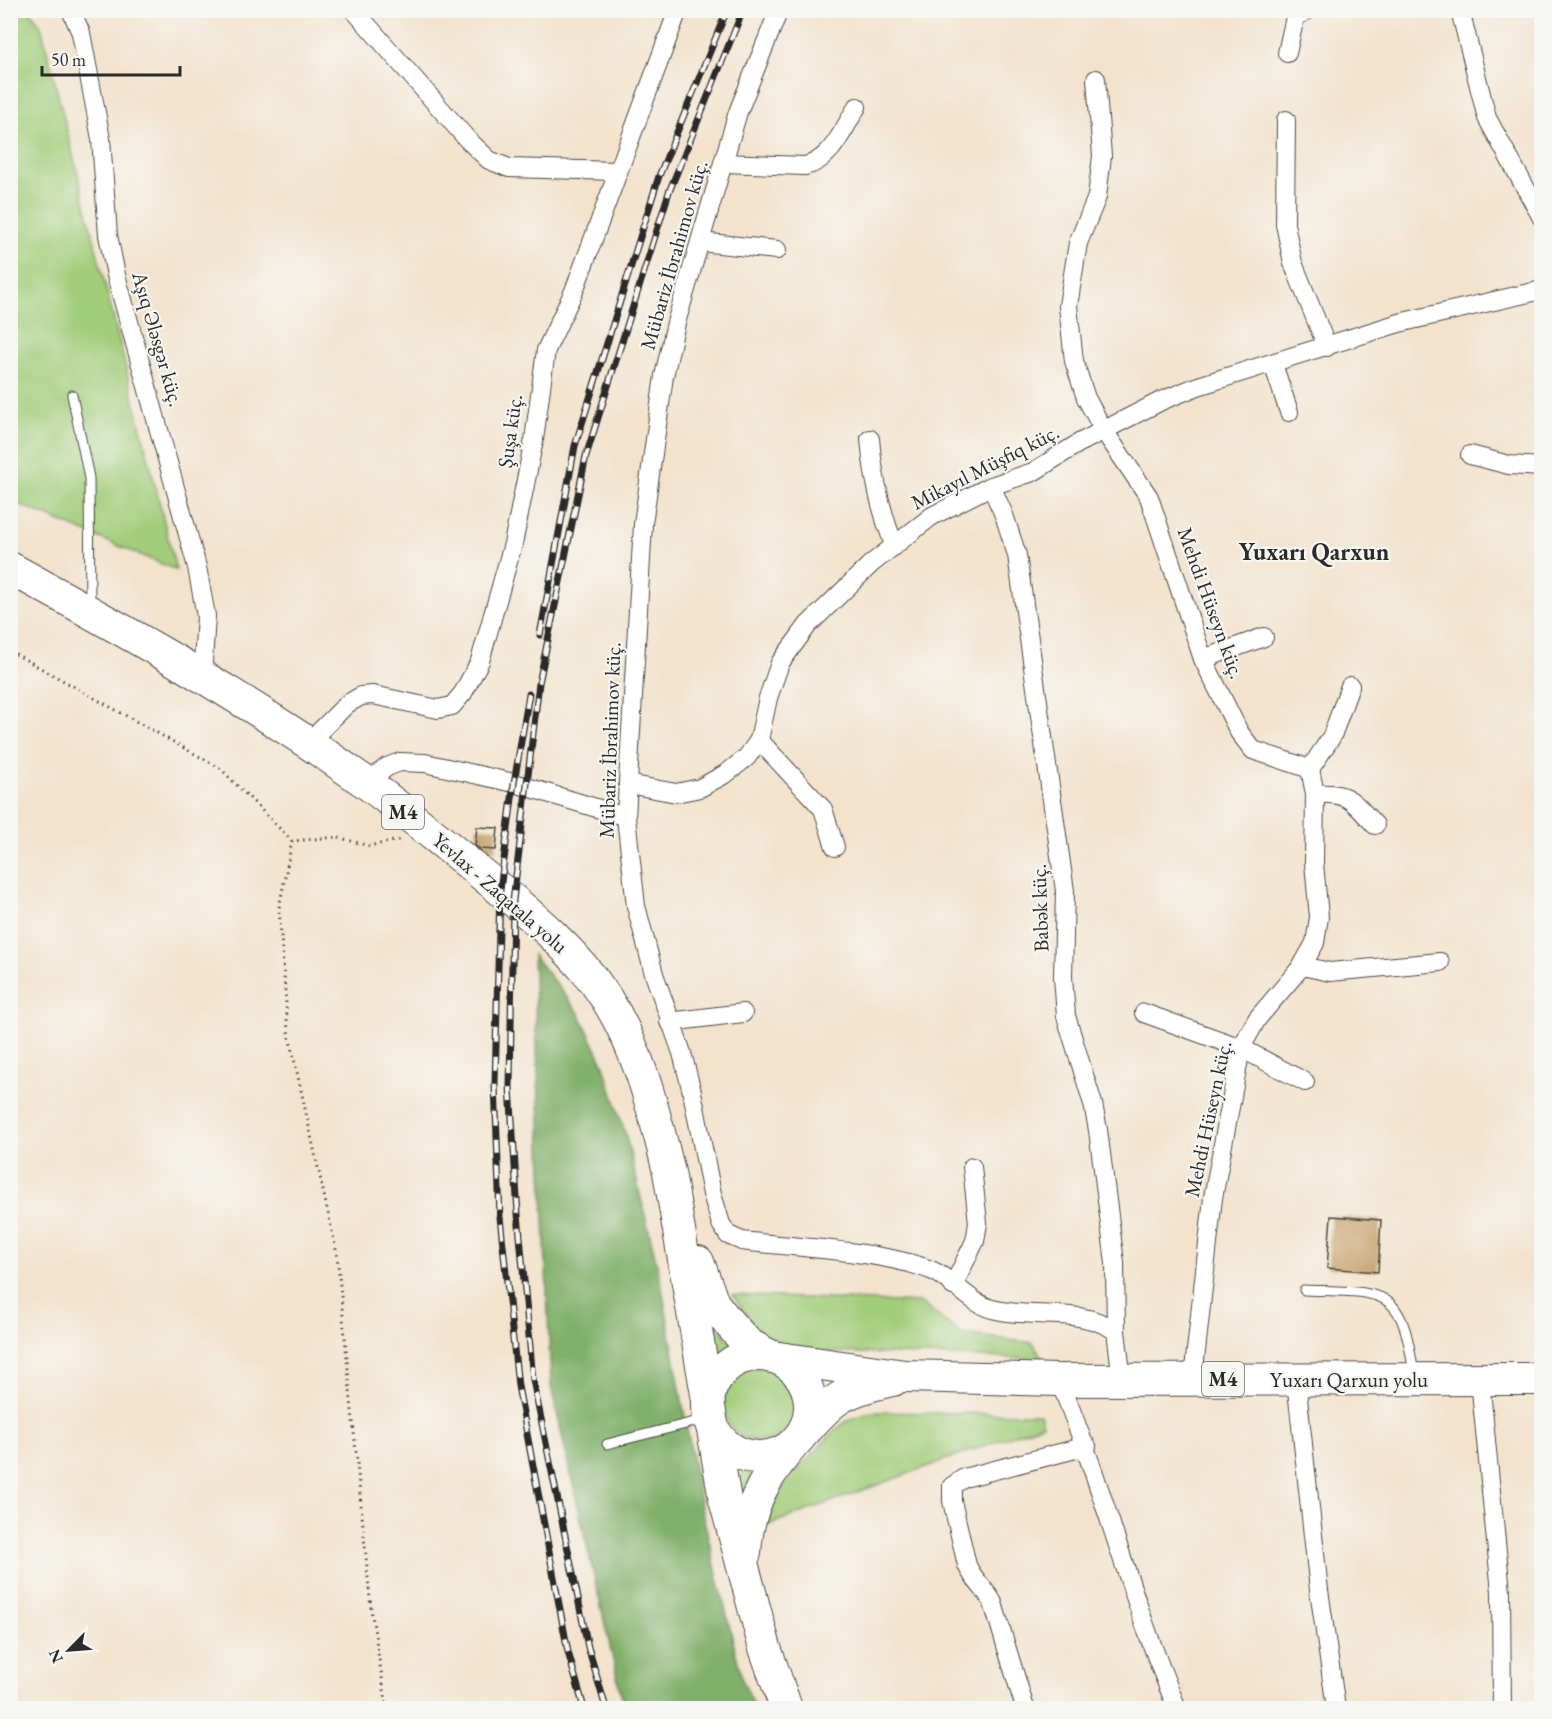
<svg xmlns="http://www.w3.org/2000/svg" width="1552" height="1719" font-family="'EB Garamond',serif">
  <rect width="100%" height="100%" fill="#f6f6f2"/>
  <filter id="ink" filterUnits="userSpaceOnUse"><feTurbulence type="fractalNoise" baseFrequency=".0167" numOctaves="2"/><feDisplacementMap in="SourceGraphic" scale="12" xChannelSelector="R" yChannelSelector="G"/><feConvolveMatrix kernelMatrix="1 2 1 2 8 2 1 2 1" color-interpolation-filters="sRGB"/></filter>
  <filter id="wash" filterUnits="userSpaceOnUse"><feTurbulence type="fractalNoise" baseFrequency=".008" numOctaves="4" result="noise"/><feDisplacementMap in="SourceGraphic" scale="24" xChannelSelector="R" yChannelSelector="G"/><feGaussianBlur stdDeviation="1.35" result="paint"/><feColorMatrix in="noise" values="0 0 0 0 0 0 0 0 0 0 0 0 0 0 0 0 0 1.4 0 .05"/><feComposite in="paint" operator="in"/></filter>
  <g filter="url(#wash)">
    <rect width="100%" height="100%" fill="#f3e3cd"/>
    <g fill="#a2cd7a" stroke="#667c52" stroke-width="1.5">
      <path d="M29,10L41,26L176,570L11,501L10,11Z"/>
      <path d="M733,1295L921,1303L961,1334L1033,1343L1043,1359L801,1351C759,1338 757,1330 733,1295Z"/>
      <path d="M701,1304L734,1347L712,1360Z"/>
      <circle cx="760" cy="1404" r="37"/>
      <path d="M873,1412L1040,1414L1043,1424L768,1525L773,1503L786,1482L835,1430L850,1419Z"/>
      <path d="M729,1461L758,1465L738,1522Z"/>
    </g>
    <path fill="#81b06a" stroke="#566e4a" stroke-width="1.5" d="M533,955L579,1013L603,1063L626,1136L660,1277L701,1507L742,1679L755,1708H624L551,1387Z"/>
    <g id="blocks">
      <g fill="#c49e68">
        <path d="M477,827L498,828L496,850L480,849L475,846Z"/>
        <path d="M1331,1216L1381,1220L1378,1272L1327,1268Z"/>
      </g>
    </g>
  </g>
  <g filter="url(#ink)">
    <use href="#blocks" fill-opacity="0" stroke="#494743" stroke-width="1.5"/>
    <g fill="none" stroke-linecap="round" stroke-linejoin="round">
      <g stroke="#494743" stroke-width="11">
        <g id="lane">
          <path d="M72,395L89,478L90,606"/>
          <path d="M1304,1290C1387,1293 1402,1285 1414,1376"/>
          <path d="M607,1444L706,1419"/>
        </g>
      </g>
      <g stroke="#494743" stroke-width="20">
        <g id="street">
          <path d="M71,10L81,33L101,139L108,235L116,275L197,567L206,616L202,678"/>
          <path d="M354,10L467,139L489,160L509,168L617,171"/>
          <path d="M779,10L738,112L676,323L664,376L643,524L626,817L636,906L654,974L682,1053L692,1092L712,1194L721,1224L728,1235L742,1241C800,1248 877,1250 931,1270C953,1279 968,1302 992,1309C1034,1320 1078,1306 1116,1331L1122,1380"/>
          <path d="M1460,10L1487,118L1542,218"/>
          <path d="M1287,53L1295,17L1308,10"/>
          <path d="M1096,79L1102,156L1097,197L1078,243L1068,306L1074,361L1086,398L1104,431L1149,497L1203,659L1239,732L1253,750L1310,769L1315,794L1314,863L1319,917L1315,943L1302,966L1257,1019L1241,1048L1213,1198L1193,1378"/>
          <path d="M1286,120L1285,224L1293,263L1327,347"/>
          <path d="M723,163L805,166C832,160 843,129 857,107"/>
          <path d="M700,242L777,250"/>
          <path d="M1273,364L1289,412"/>
          <path d="M870,439C873,477 880,509 894,545"/>
          <path d="M1470,455L1509,465L1542,467"/>
          <path d="M991,486L1004,515L1017,555L1065,891L1063,977L1066,1016L1093,1104L1098,1130L1115,1263L1116,1331"/>
          <path d="M1203,659L1264,637"/>
          <path d="M759,740L823,809L835,847"/>
          <path d="M308,743L347,704L361,696L373,695L438,709L452,706L463,693L480,661L513,544L534,440L546,350L574,291L678,10"/>
          <path d="M1310,769L1332,736L1350,686"/>
          <path d="M366,783L387,767L400,762L425,763L514,783L626,817"/>
          <path d="M628,784L676,793L700,788L727,773L747,757L759,740L768,698L780,663L808,625L871,564L932,516L991,486L1033,472L1079,443L1161,401L1198,386L1399,323L1542,290"/>
          <path d="M1315,794C1350,792 1352,801 1375,825"/>
          <path d="M1302,966L1330,972L1440,962"/>
          <path d="M1144,1013L1241,1048L1305,1082"/>
          <path d="M669,1022L743,1013"/>
          <path d="M953,1286L975,1241L978,1223L972,1167"/>
          <path d="M1059,1380C1104,1488 1131,1601 1177,1708"/>
          <path d="M1296,1380L1319,1590L1336,1708"/>
          <path d="M1480,1380L1501,1592L1502,1708"/>
          <path d="M1025,1708L993,1603C986,1589 973,1580 967,1565L952,1501V1486L964,1478L1087,1446"/>
        </g>
      </g>
      <g stroke="#494743" stroke-width="34">
        <g id="highway">
          <path d="M10,568C131,634 253,702 365,782C400,807 433,835 467,862C516,903 571,944 606,998C640,1051 654,1112 669,1172L725,1500L765,1648L786,1708"/>
          <path d="M698,1262L713,1303L727,1321L748,1344L772,1357L905,1376L1059,1380L1542,1379"/>
          <circle cx="759" cy="1406" r="51"/>
          <path d="M745,1553C748,1499 769,1471 804,1432C815,1420 826,1406 841,1397C857,1388 875,1384 893,1380"/>
        </g>
      </g>
      <g stroke="#494743" stroke-width="3" stroke-dasharray="1.5 4.5" stroke-linecap="butt">
        <path d="M1537,174L1542,167"/>
        <path d="M10,651L220,768L292,841L337,837L369,846L399,840"/>
        <path d="M292,841L279,908L288,1031L337,1254L371,1609L387,1708"/>
      </g>
      <use href="#lane" stroke="#fff" stroke-width="9"/>
      <use href="#street" stroke="#fff" stroke-width="18"/>
      <use href="#highway" stroke="#fff" stroke-width="32"/>
      <g stroke="#2b2b2b" stroke-width="7">
        <g id="rail">
          <path d="M540,635L575,446L659,176L727,10"/>
          <path d="M529,694L514,783L500,890L495,1084L500,1217L518,1386L568,1652L584,1708"/>
          <path d="M606,1708L588,1647L533,1380L518,1214L510,1087L513,901L539,683L586,456L669,192L743,10"/>
        </g>
      </g>
      <use href="#rail" stroke="#f6f6f2" stroke-width="4.5" stroke-dasharray="14" stroke-linecap="butt"/>
    </g>
  </g>
  <g text-anchor="middle" stroke-width="4.5" stroke-linejoin="round" paint-order="stroke">
    <g fill="#f6f6f2" stroke="#686867" stroke-width="1.5">
      <rect x="382" y="795" width="42" height="34" rx="4.5"/>
      <rect x="1202" y="1362" width="42" height="34" rx="4.5"/>
    </g>
    <g font-size="20" font-weight="bold" fill="#2b2b2b">
      <text x="403" y="819">M4</text>
      <text x="1223" y="1386">M4</text>
    </g>
    <g font-size="21" fill="#2b2b2b" stroke="#f6f6f2">
      <text transform="translate(674 255) rotate(-74)" y="7">Mübariz İbrahimov küç.</text>
      <text transform="translate(158 339) rotate(74)" y="7">Aşıq Ələsgər küç.</text>
      <text transform="translate(510 431) rotate(-82)" y="7">Şuşa küç.</text>
      <text transform="translate(985 467) rotate(-27)" y="7">Mikayıl Müşfiq küç.</text>
      <text transform="translate(1211 603) rotate(70)" y="7">Mehdi Hüseyn küç.</text>
      <text transform="translate(610 740) rotate(-88)" y="7">Mübariz İbrahimov küç.</text>
      <text transform="translate(500 893) rotate(41)" y="7">Yevlax - Zaqatala yolu</text>
      <text transform="translate(1040 908) rotate(-92)" y="7">Babək küç.</text>
      <text transform="translate(1208 1119) rotate(-78)" y="7">Mehdi Hüseyn küç.</text>
      <text x="1349" y="1387">Yuxarı Qarxun yolu</text>
    </g>
    <g font-size="24" font-weight="bold" fill="#2b2b2b" stroke="#f6f6f2">
      <text x="1314" y="560">Yuxarı Qarxun</text>
    </g>
  </g>
  <rect width="1552" height="1719" fill="none" stroke="#f6f6f2" stroke-width="36"/>
  <g transform="translate(69 1650) rotate(245)" stroke="#f6f6f2" stroke-width="4.5" paint-order="stroke">
  <path d="M0-4.5L10 22L0 15L-10 22Z" fill="#2b2b2b"/>
  <text y="-9" font-size="16" font-weight="bold" text-anchor="middle" fill="#2b2b2b">N</text>
  </g>
  <path d="M42 66v9h138v-9" fill="none" stroke="#2b2b2b" stroke-width="3"/>
  <text x="51" y="66" font-size="18" fill="#2b2b2b" stroke="#f6f6f2" stroke-width="4.5" paint-order="stroke">50 m</text>
</svg>
